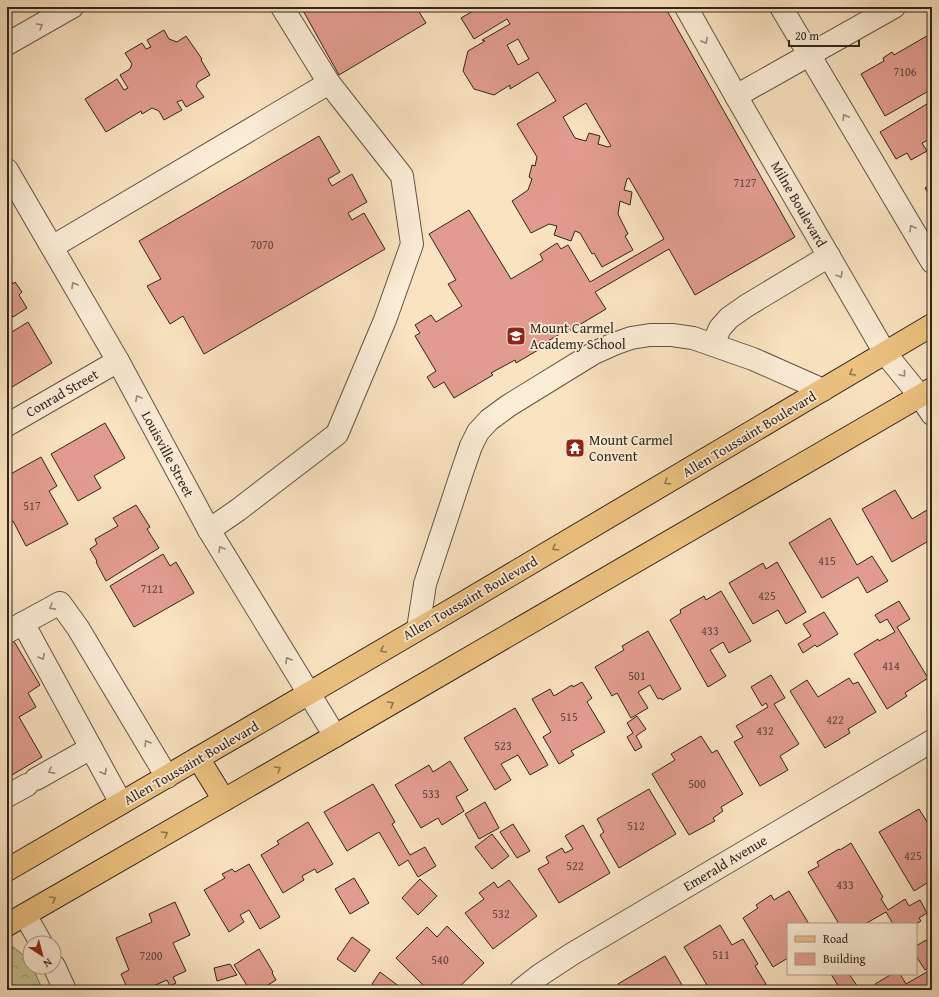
<svg xmlns="http://www.w3.org/2000/svg" width="939" height="997" font-family="'Gentium Book Plus',serif">
  <defs>
    <pattern id="park-crowns" width="20" height="18" patternUnits="userSpaceOnUse"><rect width="20" height="18" fill="#c4c28f"/><path d="M2 6a3 3 0 1 1 6 0M12 15a3 3 0 1 1 6 0" fill="none" stroke="#a09d74"/></pattern>
  </defs>
  <rect width="100%" height="100%" fill="#fae3c1"/>
  <filter id="stains"><feTurbulence type="fractalNoise" baseFrequency=".005" numOctaves="4"/><feColorMatrix values="0 0 0 0 .2 0 0 0 0 .09 0 0 0 0 .02 0 0 0 .5 -.17"/></filter>
  <radialGradient id="worn" r=".72"><stop offset=".6" stop-color="#630" stop-opacity="0"/><stop offset="1" stop-color="#630" stop-opacity=".3"/></radialGradient>
  <path fill="url(#park-crowns)" stroke="#7a7456" d="M13,947C20,953 29,957 30,967H32L43,990H7V951Z"/>
  <g fill="#e29c8f" stroke="#31251e" fill-rule="evenodd">
    <path d="M301,7H416L426,23L339,75Z"/>
    <path d="M480,7H665L795,237L695,295L669,249L595,292L606,309L569,331L568,329L543,344L545,346L516,363L515,360L491,373L493,375L454,398L444,382L434,388L427,377L436,371L415,336L420,333L415,325L431,315L436,322L462,306L448,284L456,280L429,234L469,210L511,279L543,260L540,254L557,243L561,249L568,245L590,282L664,239L629,178L627,179L624,190L632,192L630,205L620,201L618,214L628,234L625,236L633,250L602,267L594,253L592,254L580,233L575,231L571,241L554,235L557,226L549,224L531,233L512,201L528,190L532,179L529,177L532,165L535,166L537,157L517,124L556,101L538,72L510,89V85L494,95L474,89L463,71L468,51L485,41L482,40L510,24L507,19L474,39L461,18ZM518,39L529,59L518,65L507,45ZM586,103L611,146L608,147L598,144L600,136L589,133L586,141L575,138L563,117Z"/>
    <path d="M164,30L169,39L177,42L186,36L202,59L201,60L210,75L198,82L196,86L204,97L186,107L182,100L177,102L182,110L164,120L159,111L152,108L142,114L141,111L106,132L85,99L117,79L124,90L128,88L120,75L130,69L132,64L125,53L142,43L146,49L151,47L147,40Z"/>
    <path d="M932,33V89L885,116L861,74L884,61L883,58L892,52L894,55Z"/>
    <path d="M932,101V138L922,143L927,151L911,160L907,153L896,159L880,132Z"/>
    <path d="M319,136L340,172L328,179L332,186L352,174L367,202L348,213L352,220L364,213L385,249L204,354L183,316L170,324L147,286L161,279L139,241Z"/>
    <path d="M932,184V200L925,188Z"/>
    <path d="M7,274L13,284L15,282L22,292L19,295L27,308L13,317L7,308Z"/>
    <path d="M28,322L52,363L7,390V335Z"/>
    <path d="M105,423L125,458L94,476L101,488L78,501L51,454Z"/>
    <path d="M41,457L57,486L49,491L68,524L26,546L13,521L7,524V476Z"/>
    <path d="M895,490L912,519L932,507V539L892,562L862,509Z"/>
    <path d="M136,505L150,527L147,529L159,548L106,581L96,562L97,561L90,549L97,544L95,539L118,526L113,518Z"/>
    <path d="M830,518L857,565L872,556L888,581L867,593L858,577L822,598L789,543Z"/>
    <path d="M163,554L170,566L176,562L194,593L134,627L110,586Z"/>
    <path d="M777,562L806,612L786,624L778,610L753,624L729,583L763,563L766,569Z"/>
    <path d="M721,591L751,641L729,653L723,642L710,650L726,676L708,687L670,620L681,613L680,610L704,596L706,600Z"/>
    <path d="M899,601L910,619L897,627L928,678L905,693L907,696L887,709L854,654L878,639L879,641L895,632L887,619L880,623L875,615Z"/>
    <path d="M824,612L838,634L817,647L815,645L803,653L798,644L811,636L803,624Z"/>
    <path d="M648,631L681,689L662,700L661,698L658,699L650,685L638,692L648,708L631,718L617,693L612,696L595,667L624,650L622,646Z"/>
    <path d="M12,638L40,685L28,693L36,707L19,717L42,757L7,778V641Z"/>
    <path d="M771,675L785,698L774,704L799,744L780,756L788,770L760,786L734,742L743,737L736,726L768,707L766,703L762,706L751,687Z"/>
    <path d="M849,678L853,684L858,682L876,712L848,729L850,733L825,748L790,691L807,680L818,697Z"/>
    <path d="M582,682L592,698L587,702L605,732L571,751L574,755L559,764L543,737L551,732L532,699L550,689L554,696L572,685L573,687Z"/>
    <path d="M515,708L548,765L530,775L518,755L501,764L511,780L495,790L464,738Z"/>
    <path d="M637,716L646,729L636,736L642,747L635,751L627,737L633,733L627,723Z"/>
    <path d="M701,736L712,753L717,750L743,794L721,807L723,811L713,818L715,821L689,835L652,774L675,760L671,754Z"/>
    <path d="M450,761L468,790L456,797L464,811L442,825L438,818L421,828L395,785L429,765L433,772Z"/>
    <path d="M373,784L395,822L392,824L410,855L425,847L436,866L418,877L408,860L399,866L379,832L347,851L324,812Z"/>
    <path d="M649,789L676,834L619,868L600,835L604,832L597,819Z"/>
    <path d="M485,802L499,828L479,839L465,814Z"/>
    <path d="M919,809L929,825L932,823V880L914,891L879,832Z"/>
    <path d="M308,822L333,864L317,873L315,869L302,876L304,880L283,893L261,855L279,844L277,841Z"/>
    <path d="M513,824L530,851L517,858L500,832Z"/>
    <path d="M583,825L610,873L559,903L538,869L549,863L546,857L562,848L565,853L573,849L565,836Z"/>
    <path d="M492,834L509,856L492,869L475,847Z"/>
    <path d="M851,843L883,897L881,899L888,910L905,899L909,906L920,900L927,913L919,918L921,921L916,924H893L886,912L865,924H839L808,872L819,866L817,862L839,849L840,850Z"/>
    <path d="M249,864L280,917L260,929L249,910L240,915L244,922L229,932L204,890L225,878L222,874L232,869L235,872Z"/>
    <path d="M354,878L369,903L350,914L335,889Z"/>
    <path d="M420,879L437,896L418,915L402,898Z"/>
    <path d="M509,880L537,916L493,949L465,913L484,899L479,893L494,882L498,888Z"/>
    <path d="M789,891L809,924H788V958L773,967L743,918L758,908L756,905L771,895L774,900Z"/>
    <path d="M175,902L190,935L173,943L186,971L173,977L176,983L170,986L167,980L144,990H128L121,974L129,970L116,938L152,922L149,914Z"/>
    <path d="M720,925L732,945L743,939L758,964L755,966L766,984L757,990H710L684,947Z"/>
    <path d="M447,926L484,963L456,990H428L396,958L427,927L437,937Z"/>
    <path d="M352,937L370,950L355,972L337,959Z"/>
    <path d="M926,940L932,949V966L925,970L916,956V946Z"/>
    <path d="M259,949L273,972L272,973L276,980L260,990H251L249,986L248,987L234,965Z"/>
    <path d="M665,956L685,990H622L618,984Z"/>
    <path d="M230,964L237,975L217,981L214,968Z"/>
    <path d="M932,969V990H878L875,984L892,974H900L906,984Z"/>
    <path d="M380,972L400,987L397,990H371L374,986L372,984Z"/>
    <path d="M831,974H849L860,990H839L840,989Z"/>
  </g>
  <g fill="none" stroke-linecap="round" stroke-linejoin="round">
    <g stroke="#635447" stroke-width="24">
      <g id="minor">
        <path d="M686,7L736,96L885,353L920,396L932,414"/>
        <path d="M781,7L932,262"/>
        <path d="M7,44L72,7"/>
        <path d="M736,96L894,7"/>
        <path d="M7,170L118,361L209,530L335,736"/>
        <path d="M52,247L329,83"/>
        <path d="M713,344L720,328L729,318L746,306L829,256"/>
        <path d="M7,425L118,361"/>
        <path d="M209,530L238,510L337,434L385,320L412,244L402,176L329,83L282,7"/>
        <path d="M23,623L121,803"/>
        <path d="M418,629L425,584L462,472L471,446L478,432L489,420L508,406L594,353L614,344L631,338L650,335H672L693,338L753,359L823,390"/>
        <path d="M7,632L60,603L78,628L167,777"/>
        <path d="M36,779L91,748"/>
        <path d="M7,796L27,785"/>
        <path d="M25,915L41,943"/>
        <path d="M54,966L65,990"/>
        <path d="M521,990L540,975L572,954L932,741"/>
      </g>
    </g>
    <g stroke="#31251e" stroke-width="24">
      <g id="major">
        <path d="M198,758L224,800"/>
        <path d="M7,870L458,606L932,325"/>
        <path d="M7,925L335,736L932,389"/>
      </g>
    </g>
    <use href="#minor" stroke="#fcedd7" stroke-width="22"/>
    <use href="#major" stroke="#edc280" stroke-width="22"/>
  </g>
  <defs><path id="oneway-chevron" d="M-2-3.5L2.5 0L-2 3.5" fill="none" stroke-width="1.6" stroke-linecap="round" stroke-linejoin="round"/></defs>
  <g stroke="#96897a">
    <use href="#oneway-chevron" transform="translate(40 26) rotate(-30)"/>
    <use href="#oneway-chevron" transform="translate(705 41) rotate(61)"/>
    <use href="#oneway-chevron" transform="translate(845 117) rotate(-121)"/>
    <use href="#oneway-chevron" transform="translate(912 228) rotate(-121)"/>
    <use href="#oneway-chevron" transform="translate(840 275) rotate(60)"/>
    <use href="#oneway-chevron" transform="translate(74 285) rotate(-120)"/>
    <use href="#oneway-chevron" transform="translate(903 374) rotate(50)"/>
    <use href="#oneway-chevron" transform="translate(138 398) rotate(-118)"/>
    <use href="#oneway-chevron" transform="translate(221 549) rotate(-121)"/>
    <use href="#oneway-chevron" transform="translate(52 607) rotate(151)"/>
    <use href="#oneway-chevron" transform="translate(42 657) rotate(61)"/>
    <use href="#oneway-chevron" transform="translate(288 660) rotate(-121)"/>
    <use href="#oneway-chevron" transform="translate(147 743) rotate(-121)"/>
    <use href="#oneway-chevron" transform="translate(51 771) rotate(151)"/>
    <use href="#oneway-chevron" transform="translate(104 772) rotate(61)"/>
  </g>
  <g stroke="#8f744f">
    <use href="#oneway-chevron" transform="translate(852 373) rotate(150)"/>
    <use href="#oneway-chevron" transform="translate(667 482) rotate(149)"/>
    <use href="#oneway-chevron" transform="translate(555 548) rotate(149)"/>
    <use href="#oneway-chevron" transform="translate(383 650) rotate(150)"/>
    <use href="#oneway-chevron" transform="translate(391 704) rotate(-30)"/>
    <use href="#oneway-chevron" transform="translate(278 769) rotate(-30)"/>
    <use href="#oneway-chevron" transform="translate(165 834) rotate(-30)"/>
    <use href="#oneway-chevron" transform="translate(53 899) rotate(-30)"/>
  </g>
  <defs>
    <g id="school-square" transform="scale(1)"><rect x="-9" y="-9" width="18" height="18" rx="4" fill="#8f2418" stroke="#fcedd7"/><path d="M0-5L7-2L0 1L-7-2ZM-4 1L0 2.5L4 1V4Q0 6-4 4Z" fill="#fff"/></g>
    <g id="temple-square" transform="scale(1)"><rect x="-9" y="-9" width="18" height="18" rx="4" fill="#8f2418" stroke="#fcedd7"/><path d="M0-6L5-2H3V0L6.5 2.5H4V6H1.5V3h-3V6H-4V2.5H-6.5L-3 0V-2H-5Z" fill="#fff"/></g>
  </defs>
  <g fill-rule="evenodd">
    <use href="#school-square" x="516" y="336"/>
    <use href="#temple-square" x="575" y="448"/>
  </g>
  <g text-anchor="middle" stroke-width="3.5" stroke-linejoin="round" paint-order="stroke">
    <g font-size="12" fill="#5d433a">
      <text x="905" y="76">7106</text>
      <text x="745" y="187">7127</text>
      <text x="262" y="249">7070</text>
      <text x="32" y="510">517</text>
      <text x="827" y="565">415</text>
      <text x="152" y="593">7121</text>
      <text x="767" y="600">425</text>
      <text x="710" y="635">433</text>
      <text x="891" y="670">414</text>
      <text x="637" y="680">501</text>
      <text x="569" y="721">515</text>
      <text x="835" y="724">422</text>
      <text x="765" y="735">432</text>
      <text x="503" y="750">523</text>
      <text x="697" y="788">500</text>
      <text x="431" y="798">533</text>
      <text x="636" y="830">512</text>
      <text x="913" y="860">425</text>
      <text x="575" y="870">522</text>
      <text x="845" y="889">433</text>
      <text x="501" y="918">532</text>
      <text x="721" y="959">511</text>
      <text x="151" y="960">7200</text>
      <text x="440" y="964">540</text>
    </g>
    <g font-size="14" fill="#31251e" stroke="#fcedd7">
      <text transform="translate(799 204) rotate(60)" y="5">Milne Boulevard</text>
      <text transform="translate(62 393) rotate(-30)" y="5">Conrad Street</text>
      <text transform="translate(749 434) rotate(-31)" y="5">Allen Toussaint Boulevard</text>
      <text transform="translate(168 454) rotate(62)" y="5">Louisville Street</text>
      <text transform="translate(470 598) rotate(-30)" y="5">Allen Toussaint Boulevard</text>
      <text transform="translate(191 763) rotate(-30)" y="5">Allen Toussaint Boulevard</text>
      <text transform="translate(725 863) rotate(-31)" y="5">Emerald Avenue</text>
    </g>
    <g font-size="14" fill="#31251e" stroke="#fcedd7" text-anchor="start">
      <text x="530" y="333">Mount Carmel<tspan x="530" dy="16">Academy School</tspan></text>
      <text x="589" y="445">Mount Carmel<tspan x="589" dy="16">Convent</tspan></text>
    </g>
  </g>
  <rect width="939" height="997" fill="none" stroke="#fae3c1" stroke-width="24"/>
  <rect x="8" y="8" width="923" height="981" fill="none" stroke="#31251e" stroke-width="2"/>
  <rect x="12" y="12" width="915" height="973" fill="none" stroke="#31251e"/>
  <rect x="787" y="923" width="130" height="52" fill="#fcedd7" stroke="#ab9d8d"/>
  <rect x="795" y="936" width="20" height="6" fill="#edc280" stroke="#ab9d8d"/>
  <text x="823" y="943" font-size="12" fill="#31251e">Road</text>
  <rect x="795" y="953" width="20" height="12" fill="#e29c8f" stroke="#ab9d8d"/>
  <text x="823" y="963" font-size="12" fill="#31251e">Building</text>
  <g transform="translate(42 955) rotate(144)"><circle r="19" fill="#fcedd7" stroke="#ab9d8d"/>
  <path d="M0-3L7 15L0 10L-7 15Z" fill="#8f2418"/>
  <text y="-6" font-size="11" font-weight="bold" text-anchor="middle" fill="#31251e">N</text>
  </g>
  <path d="M789 40v6h70v-6" fill="none" stroke="#31251e" stroke-width="2"/>
  <text x="795" y="40" font-size="12" fill="#31251e" stroke="#fcedd7" stroke-width="3" paint-order="stroke">20 m</text>
  <rect width="100%" height="100%" filter="url(#stains)"/>
  <rect width="100%" height="100%" fill="url(#worn)"/>
</svg>
